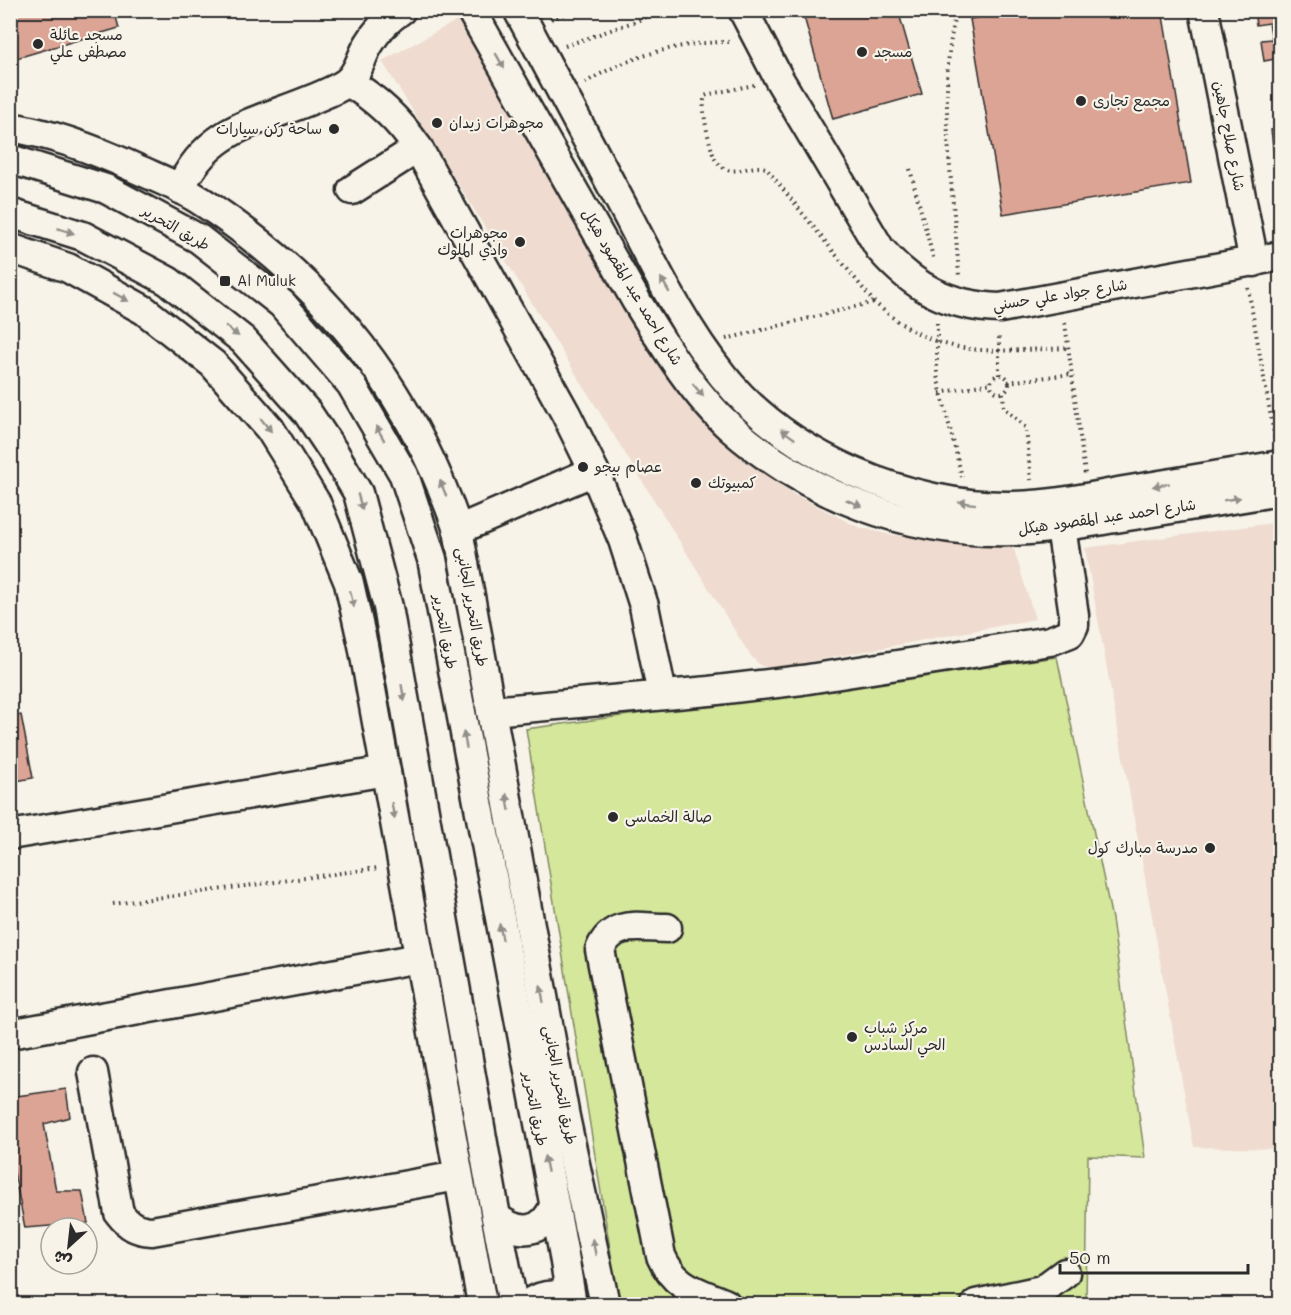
<svg xmlns="http://www.w3.org/2000/svg" width="1291" height="1315" font-family="Mali,'Playpen Sans Arabic',sans-serif">
  <rect width="100%" height="100%" fill="#f7f3e8"/>
  <filter id="ink" filterUnits="userSpaceOnUse"><feTurbulence type="fractalNoise" baseFrequency=".0167" numOctaves="2"/><feDisplacementMap in="SourceGraphic" scale="12" xChannelSelector="R" yChannelSelector="G"/><feConvolveMatrix kernelMatrix="1 2 1 2 8 2 1 2 1" color-interpolation-filters="sRGB"/></filter>
  <g filter="url(#ink)">
    <g fill="#efdbcf">
      <path d="M458,20L616,289L724,440L756,467L791,493L858,527L891,535L1012,543L1035,619L775,668L761,666L750,655L382,61Z"/>
      <path d="M1280,522V1149L1194,1147L1085,548Z"/>
    </g>
    <path fill="#d4e79b" stroke="#808963" stroke-width="1.5" d="M1057,657L1112,919L1145,1158L1088,1156L1086,1304H619L526,729Z"/>
    <g fill="#dba494" stroke="#2b2b2b" stroke-width="1.5">
      <path d="M10,10H114L119,28L10,60Z"/>
      <path d="M802,10H898L922,94L833,119Z"/>
      <path d="M1022,10H1162L1191,183L1003,214L970,19Z"/>
      <path d="M1254,10H1280V58L1264,61L1261,40L1272,39L1269,23L1256,25Z"/>
      <path d="M1280,129V153L1274,154L1271,130Z"/>
      <path d="M21,715L33,778L10,782V717Z"/>
      <path d="M66,1089L70,1117L44,1124L56,1191H82L88,1223L25,1228L10,1152V1097Z"/>
    </g>
    <g fill="none" stroke-linecap="round" stroke-linejoin="round">
      <g stroke="#2b2b2b" stroke-width="33">
        <g id="minor">
          <path d="M471,10L637,302C663,344 694,395 732,429C808,495 909,534 1011,531C1050,530 1089,522 1128,516C1179,508 1230,499 1280,491"/>
          <path d="M518,10C555,80 592,149 629,218C657,272 685,329 723,376C788,457 910,508 1013,506C1050,505 1088,498 1124,491C1176,482 1228,474 1280,465"/>
          <path d="M743,10L779,79L880,249C914,288 948,306 1000,308L1280,256"/>
          <path d="M1204,10L1254,262"/>
          <path d="M348,82C377,99 399,120 418,148L566,414L594,471L623,540L644,606L662,694"/>
          <path d="M10,127C53,134 96,150 135,168C150,175 166,181 181,189C208,204 234,223 259,243C354,319 419,415 458,530L565,1117L605,1304"/>
          <path d="M10,159L106,189L199,239L282,304L351,384L404,475L432,559L563,1250L572,1304"/>
          <path d="M180,189C208,127 256,123 313,99C324,94 336,90 346,83C359,74 361,56 369,44C377,30 388,19 401,10"/>
          <path d="M352,190L418,148"/>
          <path d="M10,213L83,236L168,281L243,340L307,412L335,454L358,493L388,607L496,1217L513,1304"/>
          <path d="M10,248L68,268L144,310L213,364L270,429L316,503L349,583L363,645L482,1304"/>
          <path d="M458,530L594,471"/>
          <path d="M491,711L709,691L802,680L1050,641L1070,633L1074,625V615L1061,527"/>
          <path d="M10,835L386,771"/>
          <path d="M667,928C639,928 613,919 600,950L661,1256C675,1288 696,1291 726,1304"/>
          <path d="M10,1034L419,958"/>
          <path d="M93,1072L119,1213C129,1226 136,1230 152,1231L458,1176"/>
          <path d="M496,1217C518,1235 542,1235 554,1206"/>
          <path d="M528,1304C542,1294 556,1293 571,1300"/>
          <path d="M976,1304L1042,1290L1065,1273"/>
        </g>
      </g>
      <g stroke="#2b2b2b" stroke-width="4" stroke-dasharray="1.5 4.5" stroke-linecap="butt">
        <path d="M956,10C951,36 947,62 947,88C946,150 955,214 959,276"/>
        <path d="M551,19L575,10"/>
        <path d="M565,46L667,10"/>
        <path d="M585,83C626,57 682,41 732,42"/>
        <path d="M754,85L710,94L705,96C700,107 710,146 714,157C717,163 722,168 728,170C740,173 753,164 766,168L874,302C939,361 987,351 1069,348"/>
        <path d="M910,169L934,261"/>
        <path d="M1248,288L1275,440"/>
        <path d="M937,323V376L962,477"/>
        <path d="M1065,323L1085,474"/>
        <path d="M726,339L874,302"/>
        <path d="M999,375V334"/>
        <circle cx="1000" cy="384" r="9"/>
        <path d="M1008,382L1072,374"/>
        <path d="M940,393L991,383"/>
        <path d="M1003,393L1004,408L1026,428L1031,480"/>
        <path d="M113,904L378,868"/>
      </g>
      <use href="#minor" stroke="#f7f3e8" stroke-width="28"/>
    </g>
    <defs><path id="oneway-solid" d="M-6-.8H1V-3.2L6.5 0L1 3.2V.8H-6Z" transform="scale(1.5)"/></defs>
    <g fill="#918f8a">
      <use href="#oneway-solid" transform="translate(500 61) rotate(60)"/>
      <use href="#oneway-solid" transform="translate(66 231) rotate(18)"/>
      <use href="#oneway-solid" transform="translate(665 285) rotate(-120)"/>
      <use href="#oneway-solid" transform="translate(121 297) rotate(29)"/>
      <use href="#oneway-solid" transform="translate(232 331) rotate(38)"/>
      <use href="#oneway-solid" transform="translate(698 390) rotate(50)"/>
      <use href="#oneway-solid" transform="translate(266 425) rotate(51)"/>
      <use href="#oneway-solid" transform="translate(380 433) rotate(-120)"/>
      <use href="#oneway-solid" transform="translate(788 434) rotate(-144)"/>
      <use href="#oneway-solid" transform="translate(1161 485) rotate(170)"/>
      <use href="#oneway-solid" transform="translate(443 488) rotate(-112)"/>
      <use href="#oneway-solid" transform="translate(1232 499) rotate(-9)"/>
      <use href="#oneway-solid" transform="translate(360 502) rotate(74)"/>
      <use href="#oneway-solid" transform="translate(854 503) rotate(23)"/>
      <use href="#oneway-solid" transform="translate(967 503) rotate(-173)"/>
      <use href="#oneway-solid" transform="translate(352 599) rotate(77)"/>
      <use href="#oneway-solid" transform="translate(403 693) rotate(80)"/>
      <use href="#oneway-solid" transform="translate(465 740) rotate(-101)"/>
      <use href="#oneway-solid" transform="translate(508 802) rotate(-100)"/>
      <use href="#oneway-solid" transform="translate(393 811) rotate(80)"/>
      <use href="#oneway-solid" transform="translate(501 932) rotate(-101)"/>
      <use href="#oneway-solid" transform="translate(542 994) rotate(-100)"/>
      <use href="#oneway-solid" transform="translate(546 1164) rotate(-101)"/>
      <use href="#oneway-solid" transform="translate(594 1247) rotate(-102)"/>
    </g>
  </g>
  <g fill="#2b2b2b" stroke="#f7f3e8" stroke-width="2">
    <circle cx="38" cy="44" r="6"/>
    <circle cx="862" cy="52" r="6"/>
    <circle cx="1081" cy="101" r="6"/>
    <circle cx="437" cy="123" r="6"/>
    <circle cx="334" cy="129" r="6"/>
    <circle cx="520" cy="242" r="6"/>
    <rect x="219" y="275" width="12" height="12" rx="3"/>
    <circle cx="583" cy="467" r="6"/>
    <circle cx="696" cy="483" r="6"/>
    <circle cx="613" cy="817" r="6"/>
    <circle cx="1210" cy="848" r="6"/>
    <circle cx="852" cy="1037" r="6"/>
  </g>
  <g text-anchor="middle" stroke-width="4.5" stroke-linejoin="round" paint-order="stroke">
    <g font-size="15" fill="#2b2b2b" stroke="#f7f3e8" text-anchor="start">
      <text x="50" y="40">مسجد عائلة<tspan x="50" dy="17">مصطفى علي</tspan></text>
      <text x="874" y="57">مسجد</text>
      <text x="1093" y="106">مجمع تجارى</text>
      <text x="449" y="128">مجوهرات زيدان</text>
      <text x="322" y="134" text-anchor="end">ساحة ركن سيارات</text>
      <text x="508" y="238" text-anchor="end">مجوهرات<tspan x="508" dy="17">وادي الملوك</tspan></text>
      <text x="237" y="286">Al Muluk</text>
      <text x="595" y="472">عصام بيجو</text>
      <text x="708" y="488">كمبيوتك</text>
      <text x="625" y="822">صالة الخماسى</text>
      <text x="1198" y="853" text-anchor="end">مدرسة مبارك كول</text>
      <text x="864" y="1033">مركز شباب<tspan x="864" dy="17">الحي السادس</tspan></text>
    </g>
    <g font-size="15" fill="#2b2b2b" stroke="#f7f3e8">
      <text transform="translate(1229 136) rotate(79)" y="5">شارع صلاح جاهين</text>
      <text transform="translate(176 228) rotate(30)" y="5">طريق التحرير</text>
      <text transform="translate(632 287) rotate(59)" y="5">شارع احمد عبد المقصود هيكل</text>
      <text transform="translate(1060 295) rotate(-9)" y="5">شارع جواد علي حسني</text>
      <text transform="translate(1107 517) rotate(-8)" y="5">شارع احمد عبد المقصود هيكل</text>
      <text transform="translate(472 607) rotate(80)" y="5">طريق التحرير الجانبى</text>
      <text transform="translate(445 632) rotate(80)" y="5">طريق التحرير</text>
      <text transform="translate(560 1085) rotate(79)" y="5">طريق التحرير الجانبى</text>
      <text transform="translate(535 1109) rotate(79)" y="5">طريق التحرير</text>
    </g>
  </g>
  <rect width="1291" height="1315" fill="none" stroke="#f7f3e8" stroke-width="36"/>
  <rect x="18" y="18" width="1255" height="1279" fill="none" stroke="#2b2b2b" stroke-width="2" filter="url(#ink)"/>
  <g transform="translate(69 1246) rotate(207)"><circle r="28" fill="#f7f3e8" stroke="#a5a39c" stroke-width="1.5"/>
  <path d="M0-4.5L10 22L0 15L-10 22Z" fill="#2b2b2b"/>
  <text y="-9" font-size="16" font-weight="bold" text-anchor="middle" fill="#2b2b2b">ش</text>
  </g>
  <path d="M1060 1264v9h188v-9" fill="none" stroke="#2b2b2b" stroke-width="3"/>
  <text x="1069" y="1264" font-size="18" fill="#2b2b2b" stroke="#f7f3e8" stroke-width="4.5" paint-order="stroke">50 m</text>
</svg>
